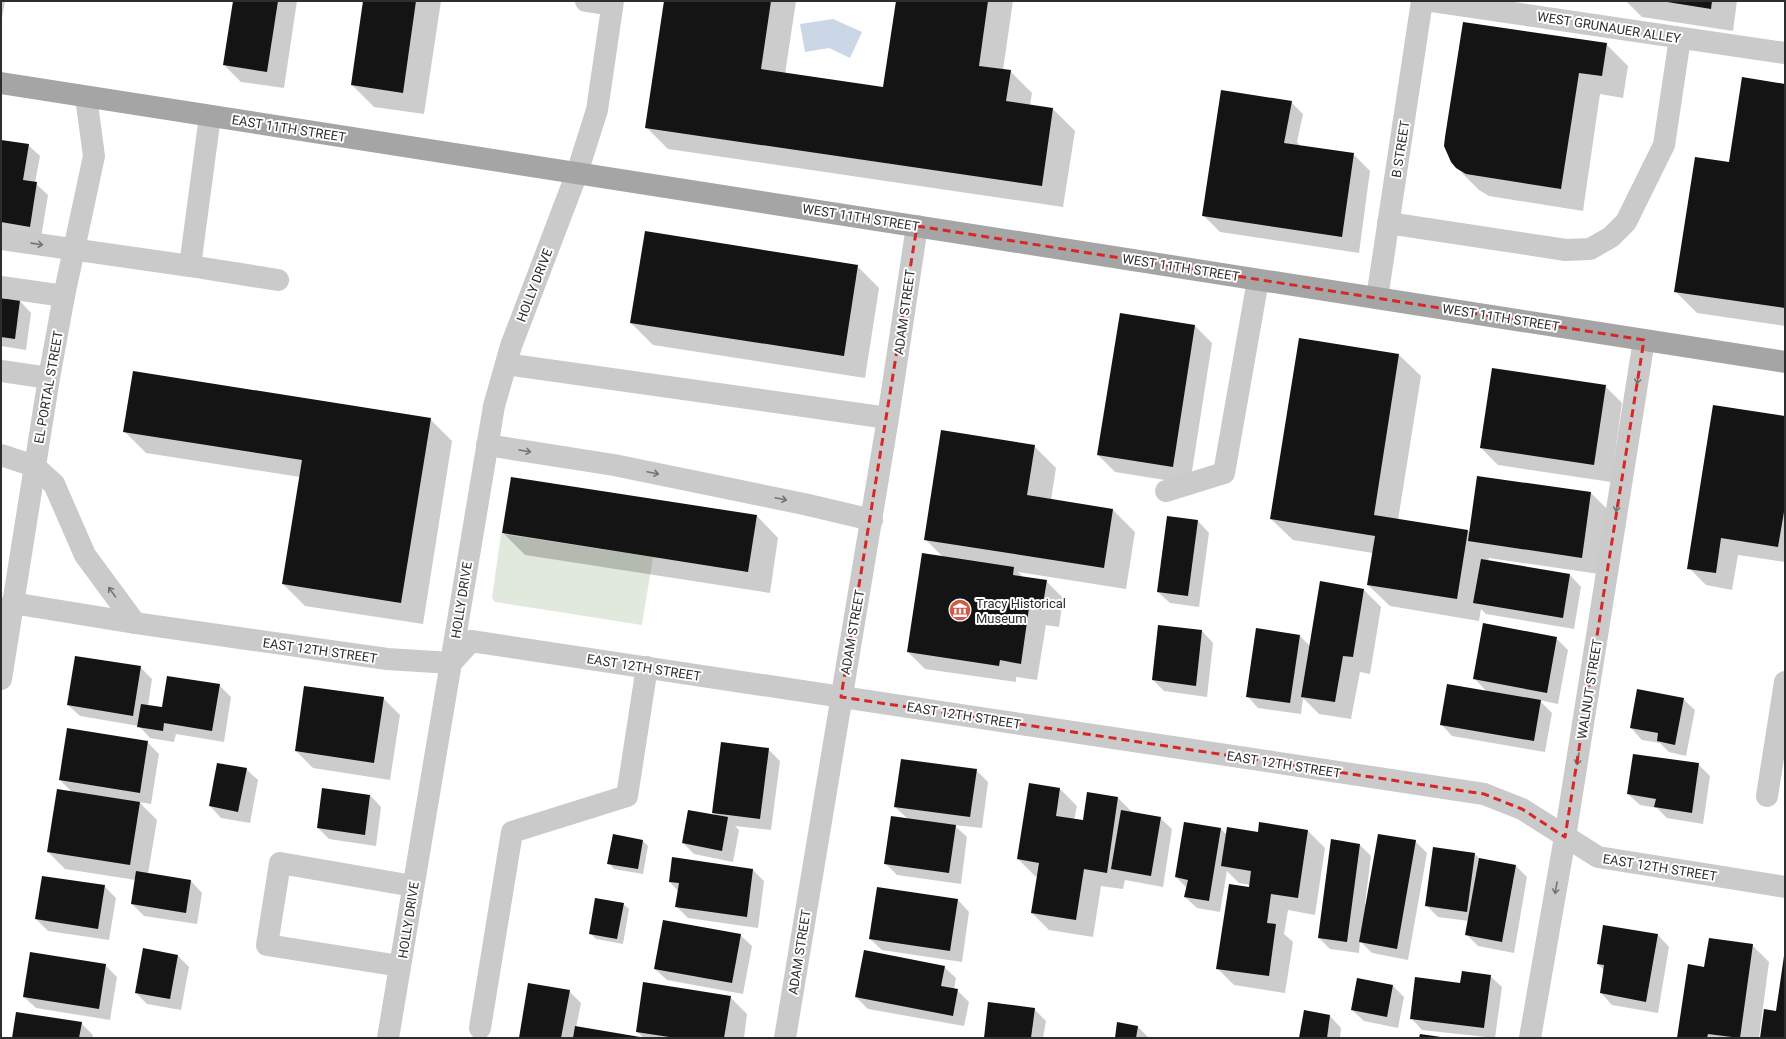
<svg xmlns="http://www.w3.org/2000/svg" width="1786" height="1039" font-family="Roboto,sans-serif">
  <rect width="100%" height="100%" fill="#fff"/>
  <path fill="#e1e9dd" d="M501,534L653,557L642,625L495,602L492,598Z"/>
  <path fill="#cbd6e7" d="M833,19L862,32L850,58L829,48L805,52L800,24Z"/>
  <g fill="#0003">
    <path d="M1,1H5L1,24Z"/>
    <path d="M234,1H297L284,88L241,82L224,65Z"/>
    <path d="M364,1H441L424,114L374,107L352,85Z"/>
    <path d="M665,1H796L785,74L884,88L897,1H1013L1003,70L1010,71L1032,93L1030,105L1053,109L1075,131L1063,207L668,149L646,127Z"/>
    <path d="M1626,1H1737L1733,31L1642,17Z"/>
    <path d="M1606,44L1628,66L1623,98L1600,94L1583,211L1489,196L1479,190L1457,168Z"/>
    <path d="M1785,85V326L1697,313L1675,291L1730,163Z"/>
    <path d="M1291,102L1303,114L1297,142L1301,147L1353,154L1370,171L1359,253L1220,232L1203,215Z"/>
    <path d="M1,141L28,145L40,156L35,183L48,195L41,238L1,231Z"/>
    <path d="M857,266L879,288L865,378L653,345L631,323Z"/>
    <path d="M1,299L20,301L31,313L26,350L1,346Z"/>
    <path d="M1121,314L1195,326L1212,343L1190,484L1115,472L1098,455Z"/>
    <path d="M1399,355L1421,376L1398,520L1468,531L1470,533L1591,493L1608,510L1599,574L1489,558L1488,561L1570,575L1581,587L1574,629L1486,614L1481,609L1479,621L1390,606L1368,585L1373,553L1293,540L1271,519Z"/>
    <path d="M1605,386L1622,403L1611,482L1498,465L1481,448Z"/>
    <path d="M1785,417V562L1738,555L1732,590L1706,585L1689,568Z"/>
    <path d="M430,419L452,441L423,624L305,606L283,584L300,477L146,453L124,431Z"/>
    <path d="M1034,446L1056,468L1051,500L1113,510L1135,532L1126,589L1018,572L1023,577L1046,581L1063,598L1059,627L1046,625L1037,680L1016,677V682L925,669L908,652L943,557L925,539Z"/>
    <path d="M757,516L778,538L770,593L525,555L503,533Z"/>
    <path d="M1198,521L1209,533L1199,607L1170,603L1158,592Z"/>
    <path d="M1364,590L1381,607L1370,674L1360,672L1351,719L1319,714L1303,698L1301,714L1258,708L1247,696L1299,635L1310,646Z"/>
    <path d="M1159,626L1202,631L1213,643L1207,697L1164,691L1153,680Z"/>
    <path d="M1556,638L1568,650L1558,704L1539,700L1552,713L1545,752L1452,736L1441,724L1487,692L1474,678Z"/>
    <path d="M140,667L152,679L148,706L162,708L219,685L231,697L224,742L176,734L174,742L150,738L139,726L80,716L68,705Z"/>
    <path d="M383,698L400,715L390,780L313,768L296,751Z"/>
    <path d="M1683,699L1695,710L1686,756L1669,752L1660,743L1642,740L1631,728Z"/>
    <path d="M147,742L159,754L151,804L139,802L157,820L148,874L191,881L202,893L197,924L144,916L132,904L136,880L65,869L48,852L72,792L60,780Z"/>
    <path d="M768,749L780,761L771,830L735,826L739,830L733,862L694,854L683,843L717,816L713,813Z"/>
    <path d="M1698,764L1710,776L1703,824L1667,818L1657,808L1640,805L1628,794Z"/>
    <path d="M246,769L258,780L250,823L221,818L210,806Z"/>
    <path d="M976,770L988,782L982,828L954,825L967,837L961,884L897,875L885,863L908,819L895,807Z"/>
    <path d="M1060,789L1077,806L1074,820L1084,821L1118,798L1133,813L1160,818L1172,829L1163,887L1125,880L1123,889L1101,886L1093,937L1049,930L1032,913L1038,877L1035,876L1018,859Z"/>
    <path d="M370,795L381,807L376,846L329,839L318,828Z"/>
    <path d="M1185,823L1221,829L1227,835L1308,831L1325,848L1315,915L1288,910L1284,934L1293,942L1285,993L1234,985L1217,968L1251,885L1239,883L1227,871L1220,912L1197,908L1185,897L1187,888L1176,877Z"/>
    <path d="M643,841L648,846L643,874L614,869L609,863Z"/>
    <path d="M1415,841L1427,853L1408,960L1372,953L1360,941L1359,953L1330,949L1319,938L1360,845L1371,856L1365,904H1367Z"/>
    <path d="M1475,854L1480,859L1515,865L1527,877L1514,953L1478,946L1467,935L1469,921L1438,917L1426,905Z"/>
    <path d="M753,870L764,881L758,928L688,918L676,906L678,891L670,882Z"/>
    <path d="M104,886L116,898L109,940L48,931L36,919Z"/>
    <path d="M958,900L969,912L962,962L882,950L870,939Z"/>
    <path d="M623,904L629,909L623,944L596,939L590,933Z"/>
    <path d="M740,935L752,946L743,994L667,980L655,969Z"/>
    <path d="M1658,935L1669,947L1658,1013L1612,1005L1601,993L1604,970L1598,964Z"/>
    <path d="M1752,945L1769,962L1759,1038H1678L1705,968Z"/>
    <path d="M178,956L189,967L181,1010L147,1004L136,993Z"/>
    <path d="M1785,957V1038H1761L1777,1012Z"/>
    <path d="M105,965L117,977L110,1020L36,1008L24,997Z"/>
    <path d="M944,967L956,978L954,990H957L969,1002L964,1026L868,1009L856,997Z"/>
    <path d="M1490,976L1502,987L1495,1038L1422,1030L1411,1018L1461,984Z"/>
    <path d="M1393,986L1404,997L1398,1028L1364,1021L1352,1010Z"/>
    <path d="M569,991L581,1003L576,1028L639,1038H520Z"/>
    <path d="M730,997L747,1014L744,1038H643L637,1031Z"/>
    <path d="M1034,1009L1046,1021L1043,1038H985Z"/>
    <path d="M1305,1012L1330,1016L1341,1028L1340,1038H1300Z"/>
    <path d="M81,1023L93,1035L92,1038H13Z"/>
    <path d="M1118,1023L1138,1027L1149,1038H1116Z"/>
  </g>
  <g fill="#141414">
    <path d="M233,1H278L267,72L223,65Z"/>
    <path d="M363,1H416L403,93L351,85Z"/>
    <path d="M664,1H771L761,69L883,87L896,1H988L979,66L1011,70L1006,101L1053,108L1042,186L645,128Z"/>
    <path d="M1661,1H1712L1711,9Z"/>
    <path d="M1463,22L1607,43L1602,76L1579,73L1561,189L1466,174L1456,168L1451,162L1444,146L1445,137Z"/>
    <path d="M1742,77L1785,84V308L1674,292L1695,157L1729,162Z"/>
    <path d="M1221,90L1292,101L1284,143L1354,153L1342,237L1202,216Z"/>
    <path d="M1,140L29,144L23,180L37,182L30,227L1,222Z"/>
    <path d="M645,231L858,265L844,356L630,323Z"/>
    <path d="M1,298L20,300L15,339L1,337Z"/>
    <path d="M1120,313L1195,325L1173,467L1097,455Z"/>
    <path d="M1299,338L1399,354L1374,515L1468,530L1457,599L1367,585L1375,536L1270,519Z"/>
    <path d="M1492,368L1606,385L1594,465L1480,448Z"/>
    <path d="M133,371L431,418L401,603L282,584L302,460L123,432Z"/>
    <path d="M1713,405L1785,416V506L1778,547L1721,538L1716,573L1687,569Z"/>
    <path d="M941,430L1035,445L1027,495L1113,509L1104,568L924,540Z"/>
    <path d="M1477,476L1591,492L1582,558L1468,541Z"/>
    <path d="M511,477L757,515L748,572L502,533Z"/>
    <path d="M1167,516L1198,520L1188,596L1157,592Z"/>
    <path d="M922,553L1014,567L1013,575L1047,580L1042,610L1029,608L1021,664L1000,660L999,666L907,652Z"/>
    <path d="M1481,559L1570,574L1563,618L1473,603Z"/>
    <path d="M1320,581L1364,589L1353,657L1343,656L1335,702L1301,697Z"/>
    <path d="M1483,623L1557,637L1547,693L1473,679Z"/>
    <path d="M1158,625L1202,630L1196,686L1152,680Z"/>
    <path d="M1256,628L1300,635L1290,703L1246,697Z"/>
    <path d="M75,656L141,666L133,716L67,705Z"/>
    <path d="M167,676L220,684L212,731L164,723L163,731L137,727L141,704L162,707Z"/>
    <path d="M1447,684L1541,700L1534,741L1440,725Z"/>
    <path d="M304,686L384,697L374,763L295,751Z"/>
    <path d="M1637,689L1684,698L1675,745L1657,741L1658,733L1630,728Z"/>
    <path d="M67,728L148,741L140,793L59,780Z"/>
    <path d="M721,742L769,748L760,819L712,813Z"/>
    <path d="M1633,754L1699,763L1692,813L1654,807L1656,799L1627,794Z"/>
    <path d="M901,759L977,769L970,817L894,807Z"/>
    <path d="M217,763L247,768L238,812L209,806Z"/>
    <path d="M1029,783L1060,788L1056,816L1083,820L1087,792L1118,797L1107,873L1084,869L1076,920L1031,913L1039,863L1017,859Z"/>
    <path d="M322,788L370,795L365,835L317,828Z"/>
    <path d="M57,789L140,802L130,865L47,852Z"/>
    <path d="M688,810L728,817L722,851L682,843Z"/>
    <path d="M1121,810L1161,817L1151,876L1111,869Z"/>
    <path d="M891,816L956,825L949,873L884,864Z"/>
    <path d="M1184,822L1221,828L1209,901L1184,897L1188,880L1175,877Z"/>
    <path d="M1259,822L1308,830L1298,898L1271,894L1267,923L1276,924L1269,976L1216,969L1229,884L1249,887L1251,871L1221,866L1227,827L1258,832Z"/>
    <path d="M613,834L643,840L638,869L607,864Z"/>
    <path d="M1378,834L1416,840L1397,949L1359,942Z"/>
    <path d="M1331,839L1360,844L1347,942L1318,938Z"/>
    <path d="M1433,847L1475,853L1467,912L1425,906Z"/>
    <path d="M672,857L753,869L747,917L675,907L679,883L669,882Z"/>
    <path d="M1479,858L1516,865L1502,942L1465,935Z"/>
    <path d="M136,871L191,880L186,913L131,904Z"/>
    <path d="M42,876L105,885L98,929L35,919Z"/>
    <path d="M877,887L958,899L950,951L869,939Z"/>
    <path d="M595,898L624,903L617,939L589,934Z"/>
    <path d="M663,920L741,934L732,983L654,969Z"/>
    <path d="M1603,925L1658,934L1646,1002L1600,993L1604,965L1597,964Z"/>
    <path d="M1709,938L1753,944L1740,1038L1708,1034L1707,1038H1677L1688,964L1704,967Z"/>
    <path d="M143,948L178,955L170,999L135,993Z"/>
    <path d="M864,950L945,966L941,986L958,989L953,1016L855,997Z"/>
    <path d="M30,952L106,964L99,1009L23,997Z"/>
    <path d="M1784,956L1785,1038H1760L1764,1009L1776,1011Z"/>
    <path d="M1462,971L1491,975L1484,1028L1410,1019L1415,977L1460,983Z"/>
    <path d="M1357,978L1393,985L1387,1017L1351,1010Z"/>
    <path d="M643,982L731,996L724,1038H676L636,1032Z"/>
    <path d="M528,983L570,990L561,1038H519Z"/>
    <path d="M988,1002L1035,1008L1031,1038H984Z"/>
    <path d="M1304,1010L1330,1015L1327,1038H1299Z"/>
    <path d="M16,1012L82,1022L79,1038H12Z"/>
    <path d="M1117,1022L1138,1026L1136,1038H1115Z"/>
    <path d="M575,1026L640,1037V1038H573Z"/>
    <path d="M1420,1034L1441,1037V1038H1419Z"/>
  </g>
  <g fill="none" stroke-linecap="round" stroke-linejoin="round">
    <g stroke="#cacaca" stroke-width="22">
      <path d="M586,1L612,5"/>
      <path d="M1432,1L1785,53"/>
      <path d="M1388,223L1566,250L1590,249L1611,237L1626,222L1664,145L1680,38"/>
      <path d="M1,239L190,266L210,116"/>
      <path d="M190,266L278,280"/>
      <path d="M1,287L64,296"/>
      <path d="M1377,298L1422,1"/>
      <path d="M506,364L888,418"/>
      <path d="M1,371L49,378"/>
      <path d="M487,445L614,465L804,504L872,520"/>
      <path d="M1,455L34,466L54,484L85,555L135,623"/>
      <path d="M1166,491L1224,473L1258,280"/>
      <path d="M12,603L135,623L387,659L451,663L471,641L1484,794L1522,809L1598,857L1785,887"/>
      <path d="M1,679L49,378L64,296L94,156L86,97"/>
      <path d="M1767,796L1785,682"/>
      <path d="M400,966L267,945L280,863L413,886"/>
      <path d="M480,1028L512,832L627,796L647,667"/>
      <path d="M388,1038L494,406L511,346L577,173L597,110L613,1"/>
      <path d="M785,1038L888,418L917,226"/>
      <path d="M1530,1038L1565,837L1644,340"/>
    </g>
    <path stroke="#a5a5a5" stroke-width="22" d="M1,83L1785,362"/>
  </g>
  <defs><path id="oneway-shaft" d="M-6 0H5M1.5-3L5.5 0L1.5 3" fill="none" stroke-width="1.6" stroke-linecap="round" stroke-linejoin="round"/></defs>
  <g stroke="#747474">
    <use href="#oneway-shaft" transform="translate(37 244) rotate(8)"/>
    <use href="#oneway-shaft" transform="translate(1638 378) rotate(99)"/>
    <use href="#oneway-shaft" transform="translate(525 451) rotate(9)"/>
    <use href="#oneway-shaft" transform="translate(653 473) rotate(12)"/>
    <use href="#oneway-shaft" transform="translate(781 499) rotate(12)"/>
    <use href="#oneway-shaft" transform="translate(1617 506) rotate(99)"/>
    <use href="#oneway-shaft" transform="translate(112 592) rotate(-126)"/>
    <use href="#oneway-shaft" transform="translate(1578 759) rotate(99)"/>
    <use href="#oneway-shaft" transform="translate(1556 888) rotate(100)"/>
  </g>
  <path fill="none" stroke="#d62828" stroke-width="3" stroke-dasharray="8 5" stroke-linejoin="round" d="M917,226L1644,340L1565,837L1522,809L1484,794L841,697Z"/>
  <defs>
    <g id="museum-disc" transform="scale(1.15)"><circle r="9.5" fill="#cf5a45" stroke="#fff"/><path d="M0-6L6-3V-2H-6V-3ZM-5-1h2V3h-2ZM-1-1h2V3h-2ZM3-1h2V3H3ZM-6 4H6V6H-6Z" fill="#fff"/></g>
  </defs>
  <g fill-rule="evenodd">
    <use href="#museum-disc" x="960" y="610"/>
  </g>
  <g text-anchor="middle" stroke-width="4" stroke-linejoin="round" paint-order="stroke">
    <g font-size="13" fill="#2d2d2d" stroke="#fff">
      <text transform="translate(1609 27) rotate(9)" y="5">WEST GRUNAUER ALLEY</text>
      <text transform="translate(289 128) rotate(9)" y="5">EAST 11TH STREET</text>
      <text transform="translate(1400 149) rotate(-81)" y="5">B STREET</text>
      <text transform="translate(861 217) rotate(9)" y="5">WEST 11TH STREET</text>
      <text transform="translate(1181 267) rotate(9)" y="5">WEST 11TH STREET</text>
      <text transform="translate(534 285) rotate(-69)" y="5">HOLLY DRIVE</text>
      <text transform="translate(904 312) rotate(-82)" y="5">ADAM STREET</text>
      <text transform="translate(1501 317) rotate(9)" y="5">WEST 11TH STREET</text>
      <text transform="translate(48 387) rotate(-80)" y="5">EL PORTAL STREET</text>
      <text transform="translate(461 600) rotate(-81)" y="5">HOLLY DRIVE</text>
      <text transform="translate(852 632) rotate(-80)" y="5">ADAM STREET</text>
      <text transform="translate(320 650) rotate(8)" y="5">EAST 12TH STREET</text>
      <text transform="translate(644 667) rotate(9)" y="5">EAST 12TH STREET</text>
      <text transform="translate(1589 689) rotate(-81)" y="5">WALNUT STREET</text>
      <text transform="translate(964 715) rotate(9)" y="5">EAST 12TH STREET</text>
      <text transform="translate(1284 764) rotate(9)" y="5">EAST 12TH STREET</text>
      <text transform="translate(1660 867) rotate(9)" y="5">EAST 12TH STREET</text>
      <text transform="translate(408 920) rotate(-81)" y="5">HOLLY DRIVE</text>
      <text transform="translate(799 952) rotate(-81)" y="5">ADAM STREET</text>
    </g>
    <g font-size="13" fill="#2d2d2d" stroke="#fff" text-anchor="start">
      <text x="976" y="608">Tracy Historical<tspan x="976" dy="15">Museum</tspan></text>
    </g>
  </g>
  <rect width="1786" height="1039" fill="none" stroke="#2d2d2d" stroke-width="4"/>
</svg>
